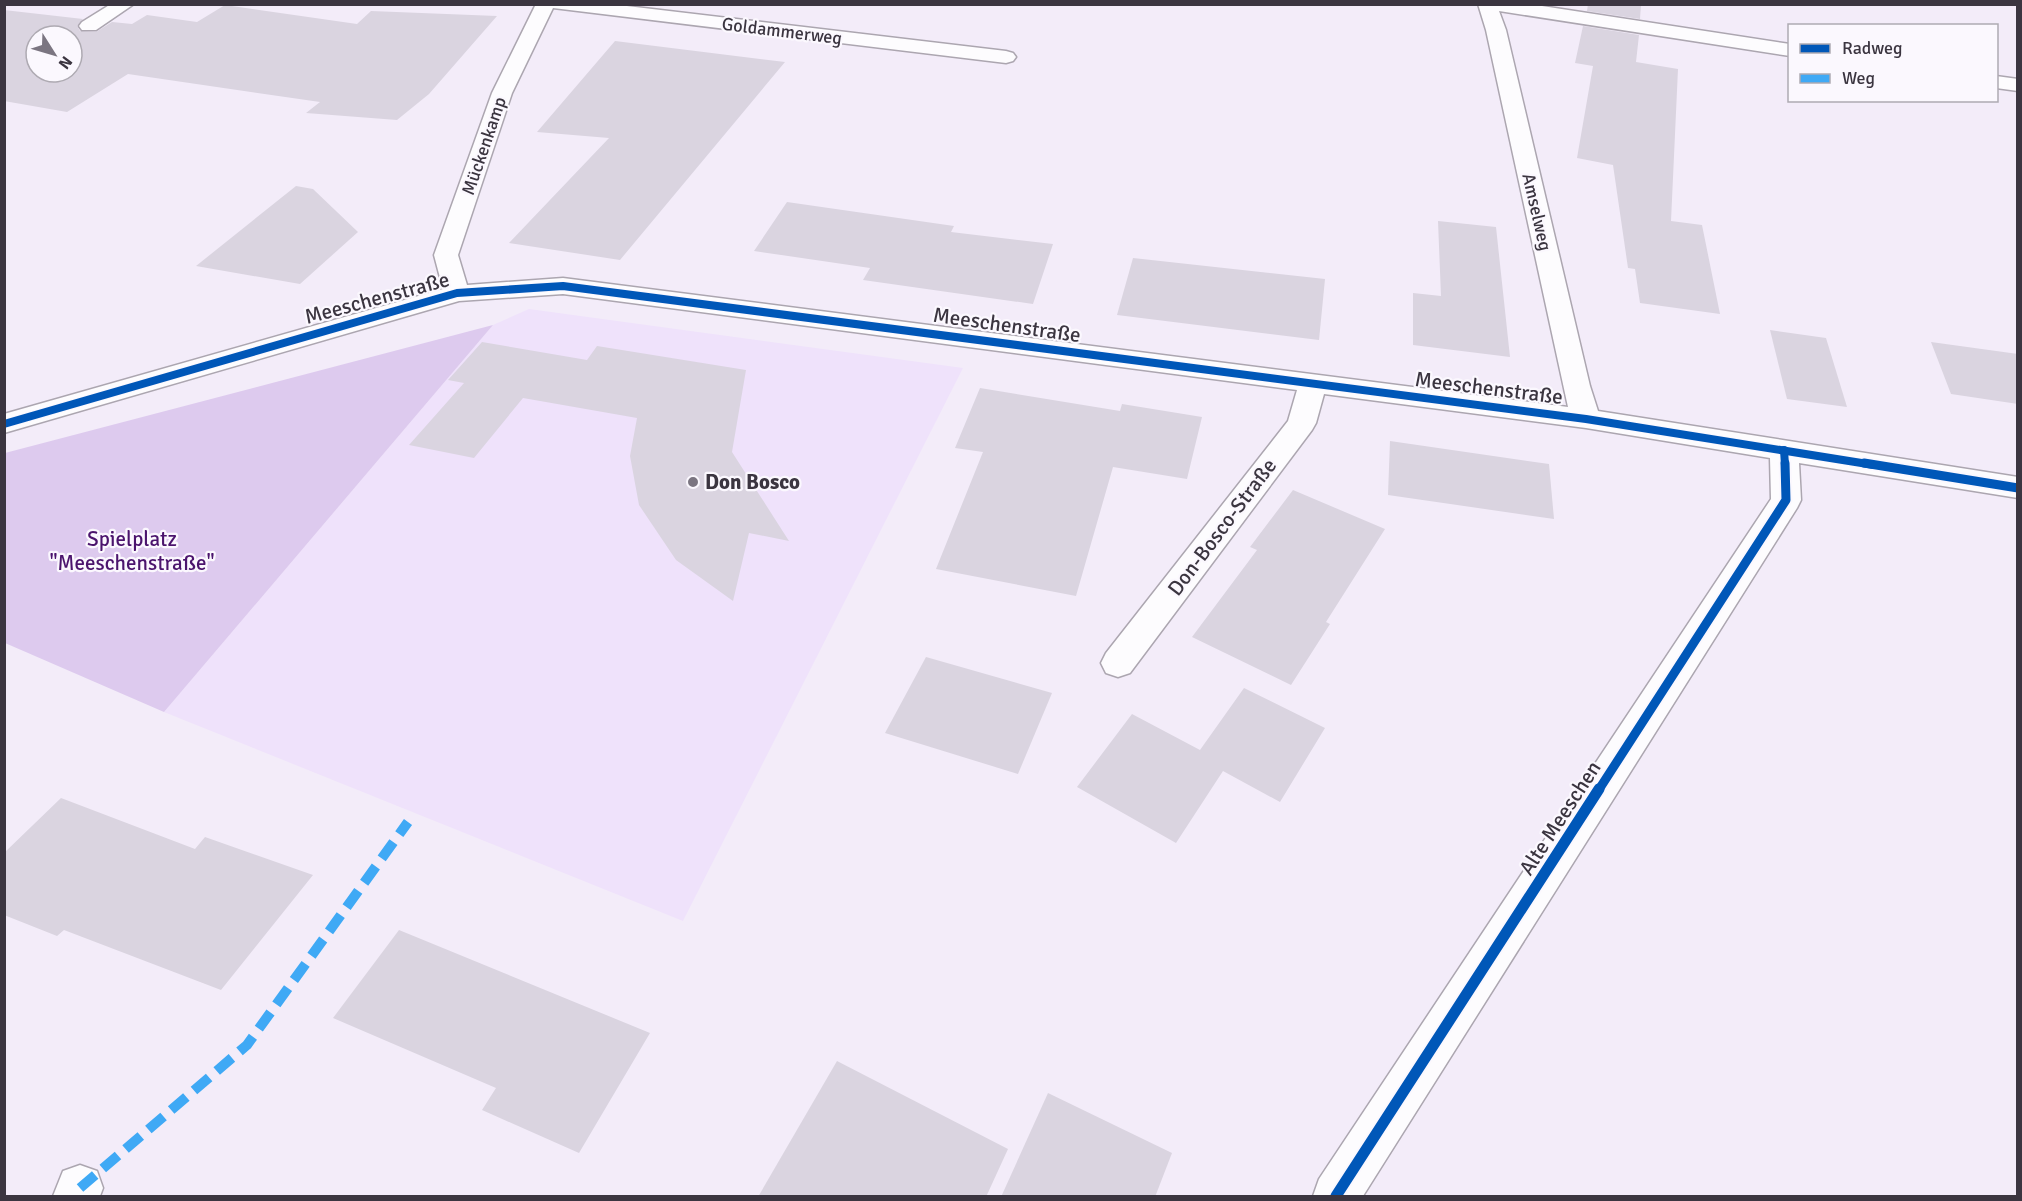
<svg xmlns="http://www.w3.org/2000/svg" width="2022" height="1201" font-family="Signika,sans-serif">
  <rect width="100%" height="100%" fill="#f3ecf9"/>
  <path fill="#efe2fb" d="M529,309L963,368L683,921L164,712L493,325Z"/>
  <path fill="#ddcaee" d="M493,325L164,712L5,643V453Z"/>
  <g fill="#dad4e0" fill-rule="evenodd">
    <path d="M1588,4H1641L1640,19L1587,11Z"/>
    <path d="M225,5L357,24L371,11L497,16L429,94L397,120L306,113L320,102L128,74L67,112L4,101V10L83,19L77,26L80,31L96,32L112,22L132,24L147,15L197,22ZM36,36H72V72H36Z"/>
    <path d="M1583,26L1639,35L1636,62L1678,69L1671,221L1702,225L1720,314L1640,303L1635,269L1628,268L1613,165L1577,158L1593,66L1575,63Z"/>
    <path d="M615,41L785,62L620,260L509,243L609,138L537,132Z"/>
    <path d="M296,186L313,189L358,232L300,284L196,266Z"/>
    <path d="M787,202L954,226L951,232L1053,244L1033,304L863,280L870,268L754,251Z"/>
    <path d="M1438,221L1496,227L1510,357L1413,345V293L1441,296Z"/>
    <path d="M1133,258L1325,279L1319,340L1117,315Z"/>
    <path d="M1770,330L1826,338L1847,407L1787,399Z"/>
    <path d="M482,342L587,360L597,346L746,370L732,452L789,541L749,533L733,601L676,560L639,505L630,456L637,418L523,398L474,458L409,445L464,383L448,380Z"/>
    <path d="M1931,342L2018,354V404L1951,394Z"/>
    <path d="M980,388L1120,411L1122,404L1202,417L1187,479L1113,467L1076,596L936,569L983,452L955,448Z"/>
    <path d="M1390,441L1549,464L1554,519L1388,495Z"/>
    <path d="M1293,490L1385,529L1326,622L1330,624L1291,685L1192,637L1257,550L1250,547Z"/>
    <path d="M926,657L1052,693L1018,774L885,733Z"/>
    <path d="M1244,688L1325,728L1280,802L1223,771L1176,843L1077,787L1132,714L1200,750Z"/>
    <path d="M61,798L195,849L205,837L313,875L221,990L64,930L57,936L4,915V853Z"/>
    <path d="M399,930L650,1033L579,1153L482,1110L496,1088L333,1018Z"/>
    <path d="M837,1061L1008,1149L986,1197H758Z"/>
    <path d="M1048,1093L1172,1153L1155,1197H1001Z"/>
  </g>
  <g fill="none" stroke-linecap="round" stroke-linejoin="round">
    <g stroke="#aca6b0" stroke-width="3">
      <g id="street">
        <path d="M111,4H134L96,30H82L79,26L82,22Z"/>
        <path d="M536,4H610L1006,51L1013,53L1016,57L1013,61L1006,63L553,8L512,93L458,255L467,285L563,278L1568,407L1486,30L1478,4H1529L1790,44V56L1499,11L1506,30L1590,386L1598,411L2018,477V498L1799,463L1801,500L1797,508L1363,1196H1313L1319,1179L1771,499L1770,458L1586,428L1324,394L1316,423L1312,430L1130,673L1118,677L1106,673L1101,663L1106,653L1288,421L1297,390L563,294L459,301L4,433V414L443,289L434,255L492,93Z"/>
        <path d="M1996,76L2018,79V91L1996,88Z"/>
        <path d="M80,1165L97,1171L103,1188L100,1196H53L63,1171Z"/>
      </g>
    </g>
    <use href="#street" fill="#fdfcfe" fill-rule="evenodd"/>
    <path stroke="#3fa9f5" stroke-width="10" stroke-dasharray="20 10" stroke-linecap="butt" d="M80,1188L247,1045L408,822"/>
    <g stroke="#fbf8fe" stroke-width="10">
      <g id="cycleway-far2">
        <path d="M4,424L457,293L563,286L1586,419L1874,465"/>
        <path d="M1784,450L1785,465"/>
      </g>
    </g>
    <g stroke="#fbf8fe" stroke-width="13">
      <g id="cycleway-far1">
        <path d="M1864,463L2018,488"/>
        <path d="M1598,791L1786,500L1785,463"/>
      </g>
    </g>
    <g stroke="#fbf8fe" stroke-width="15">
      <path id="cycleway" d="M1336,1196L1599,789"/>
    </g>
    <use href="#cycleway-far2" stroke="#0057b8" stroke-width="8"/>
    <use href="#cycleway-far1" stroke="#0057b8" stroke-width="9"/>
    <use href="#cycleway" stroke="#0057b8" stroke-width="11"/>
  </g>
  <circle fill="#7b7581" stroke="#fbf8fe" stroke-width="2" cx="693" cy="482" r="6"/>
  <g text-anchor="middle" stroke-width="4.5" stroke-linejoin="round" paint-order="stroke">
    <g font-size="18" fill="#3b3540" stroke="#fbf8fe">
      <text transform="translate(782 31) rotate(7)" y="6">Goldammerweg</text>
      <text transform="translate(484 146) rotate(-71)" y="6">Mückenkamp</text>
      <text transform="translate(1537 212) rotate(77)" y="6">Amselweg</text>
    </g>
    <g font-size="21" fill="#3b3540" stroke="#fbf8fe">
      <text transform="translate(377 298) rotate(-15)" y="7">Meeschenstraße</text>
      <text transform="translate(1007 325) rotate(8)" y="7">Meeschenstraße</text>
      <text transform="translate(1489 388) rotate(7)" y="7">Meeschenstraße</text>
      <text transform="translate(1222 527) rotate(-53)" y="7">Don-Bosco-Straße</text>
      <text transform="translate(1560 818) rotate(-57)" y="7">Alte Meeschen</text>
    </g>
    <g font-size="21" font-weight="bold" fill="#3b3540" stroke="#fbf8fe" text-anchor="start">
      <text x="705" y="489">Don Bosco</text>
    </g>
    <g font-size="21" fill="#4b146d" stroke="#fbf8fe">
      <text x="132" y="546">Spielplatz<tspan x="132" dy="24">"Meeschenstraße"</tspan></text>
    </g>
  </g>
  <rect width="2022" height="1201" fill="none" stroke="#3b3540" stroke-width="12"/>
  <rect x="1788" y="24" width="210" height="78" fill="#fbf8fe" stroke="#aeaab2" stroke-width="1.5"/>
  <rect x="1800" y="44" width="30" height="9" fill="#0057b8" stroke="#aeaab2" stroke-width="1.5"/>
  <text x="1842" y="54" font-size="18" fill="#3b3540">Radweg</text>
  <rect x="1800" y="74" width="30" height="9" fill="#3fa9f5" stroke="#aeaab2" stroke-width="1.5"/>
  <text x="1842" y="84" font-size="18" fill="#3b3540">Weg</text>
  <g transform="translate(54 54) rotate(127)"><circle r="28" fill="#fbf8fe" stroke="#aeaab2" stroke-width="1.5"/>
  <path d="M0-4.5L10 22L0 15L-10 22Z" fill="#7b7581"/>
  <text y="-9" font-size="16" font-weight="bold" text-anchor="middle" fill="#3b3540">N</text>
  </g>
</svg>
